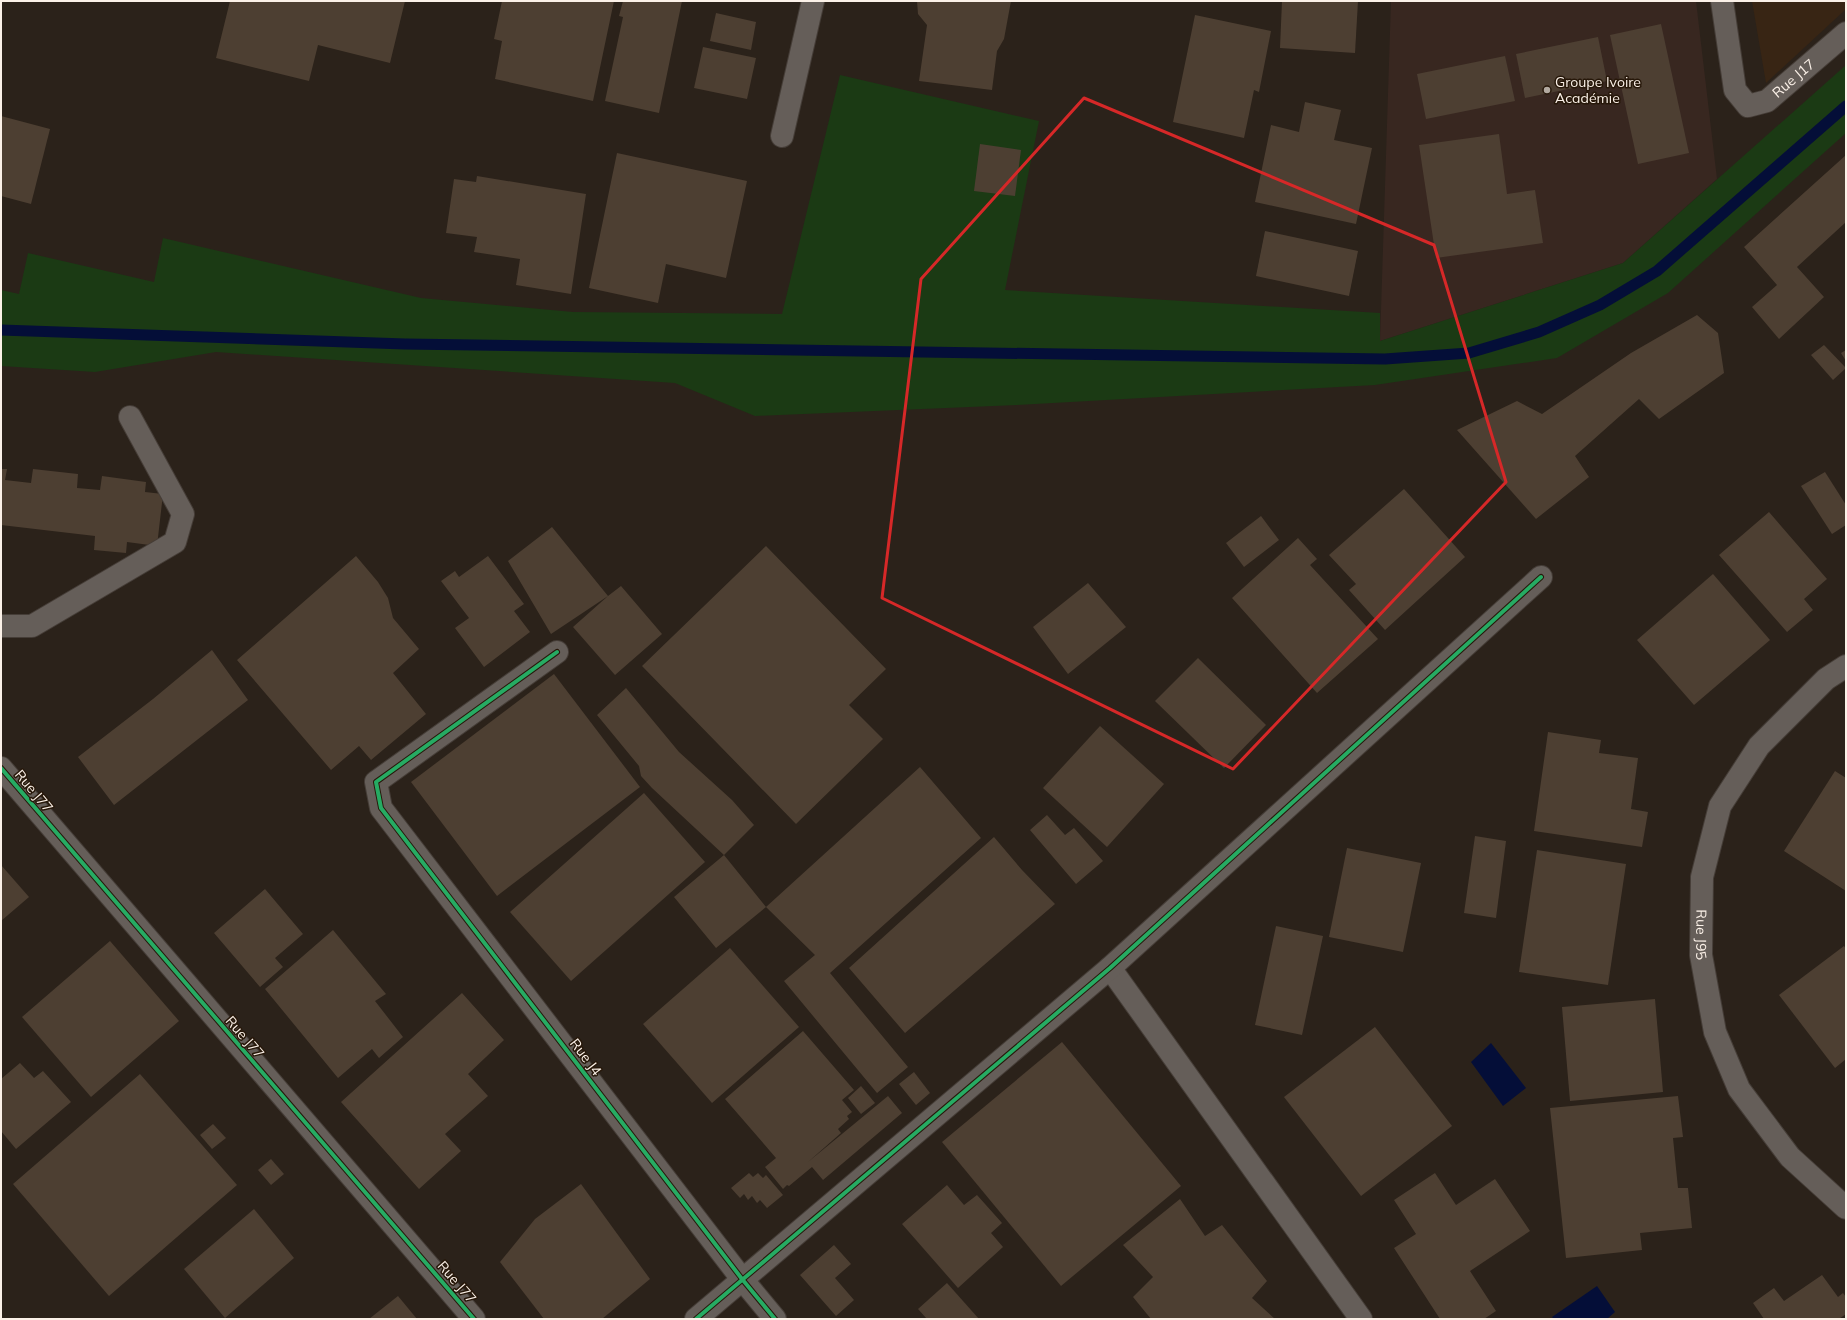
<svg xmlns="http://www.w3.org/2000/svg" width="1847" height="1320" font-family="Mulish,sans-serif">
  <rect width="100%" height="100%" fill="#2b221a"/>
  <path fill="#382514" d="M1752,1H1846V9L1766,83Z"/>
  <path fill="#382720" d="M1391,1H1696L1717,179L1623,263L1380,341Z"/>
  <path fill="#1b3a14" d="M1846,65V133L1668,293L1557,358L1375,385L1017,405L755,416L675,383L216,352L95,372L1,366V290L19,294L28,253L154,282L163,238L421,298L573,312L782,314L840,75L1039,121L1005,290L1380,313V341L1623,263Z"/>
  <g fill="#040e38">
    <path d="M1491,1043L1526,1088L1503,1106L1471,1062Z"/>
    <path d="M1597,1286L1615,1312L1607,1319H1554L1552,1317Z"/>
  </g>
  <g fill="none" stroke-linecap="round" stroke-linejoin="round">
    <path stroke="#040e38" stroke-width="11" d="M1,330L405,344L1385,359L1469,353L1539,332L1600,305L1657,271L1846,106"/>
  </g>
  <g fill="#4d3f32">
    <path d="M230,1H405L390,63L318,45L309,81L216,58Z"/>
    <path d="M502,1H614L593,101L495,79L502,41L494,39Z"/>
    <path d="M623,1H682L659,113L605,101L623,17L619,16Z"/>
    <path d="M917,1H1011L1004,39L997,51L992,90L919,81L927,25L918,14Z"/>
    <path d="M1282,1H1358L1355,53L1280,48Z"/>
    <path d="M716,13L756,22L751,50L710,41Z"/>
    <path d="M1195,15L1271,31L1259,92L1254,90L1244,138L1173,122Z"/>
    <path d="M1661,24L1689,153L1638,164L1610,35Z"/>
    <path d="M1598,37L1607,81L1525,98L1516,54Z"/>
    <path d="M703,47L756,58L747,99L694,88Z"/>
    <path d="M1505,56L1515,101L1426,119L1417,74Z"/>
    <path d="M1305,102L1341,110L1334,140L1372,148L1356,224L1255,202L1271,125L1299,132Z"/>
    <path d="M1,116L50,129L31,204L1,196Z"/>
    <path d="M1499,134L1507,194L1535,190L1543,243L1436,258L1419,145Z"/>
    <path d="M980,144L1021,150L1015,196L974,191Z"/>
    <path d="M617,153L747,181L726,278L666,264L658,303L589,288Z"/>
    <path d="M1846,155V222L1797,267L1824,297L1779,339L1752,307L1777,285L1744,247Z"/>
    <path d="M477,176L586,194L571,294L516,285L520,259L474,252L477,237L446,233L454,179L476,182Z"/>
    <path d="M1265,231L1358,251L1349,296L1256,276Z"/>
    <path d="M1697,315L1718,333L1724,373L1659,419L1639,399L1575,456L1589,477L1536,519L1457,430L1517,401L1542,414L1631,353Z"/>
    <path d="M1824,345L1846,368L1833,380L1811,355Z"/>
    <path d="M1846,350V361L1841,353Z"/>
    <path d="M1,469H7L5,480L31,483L33,469L78,474L77,488L100,490L102,476L146,482L145,492L163,494L157,546L127,542L126,553L94,550L95,536L1,525Z"/>
    <path d="M1825,472L1846,505V525L1832,534L1801,486Z"/>
    <path d="M1404,489L1465,557L1385,630L1349,590L1356,584L1329,555Z"/>
    <path d="M1769,512L1827,579L1804,599L1813,610L1787,632L1719,555Z"/>
    <path d="M1261,516L1279,540L1244,567L1226,543Z"/>
    <path d="M552,527L608,596L621,586L662,634L615,675L573,627L608,596L551,634L508,561Z"/>
    <path d="M1298,538L1317,559L1310,565L1378,639L1317,693L1232,598Z"/>
    <path d="M766,546L886,669L849,705L883,739L796,824L642,666Z"/>
    <path d="M356,556L378,582L388,598L393,618L419,649L393,673L426,714L371,760L359,746L331,770L237,660Z"/>
    <path d="M488,556L524,604L514,611L530,632L484,667L455,628L469,618L441,581L455,571L459,577Z"/>
    <path d="M1713,574L1770,640L1694,705L1637,640Z"/>
    <path d="M1088,583L1126,627L1068,674L1033,627Z"/>
    <path d="M212,650L248,700L114,805L78,757L153,699Z"/>
    <path d="M1198,658L1266,725L1224,768L1155,701Z"/>
    <path d="M554,674L640,787L497,896L411,782Z"/>
    <path d="M626,688L679,752L732,800L754,825L724,855L766,907L716,948L674,897L724,855L652,788L641,776L639,766L597,715Z"/>
    <path d="M1100,726L1164,784L1107,847L1043,788Z"/>
    <path d="M1548,732L1601,740L1599,753L1638,758L1631,809L1648,812L1642,847L1534,831Z"/>
    <path d="M920,767L981,838L830,973L908,1067L877,1093L784,981L815,955L766,907Z"/>
    <path d="M1835,771L1846,778V891L1784,851Z"/>
    <path d="M644,793L705,862L571,981L510,912Z"/>
    <path d="M1047,815L1065,835L1074,828L1103,861L1076,884L1030,830Z"/>
    <path d="M1475,836L1506,841L1496,918L1464,913Z"/>
    <path d="M994,837L1022,870L1055,904L905,1033L849,968Z"/>
    <path d="M1347,848L1421,863L1403,952L1329,937Z"/>
    <path d="M1537,850L1626,864L1608,985L1519,972Z"/>
    <path d="M1,865L29,897L1,921Z"/>
    <path d="M265,889L303,934L275,958L283,967L260,987L214,933Z"/>
    <path d="M1276,926L1323,936L1302,1035L1255,1025Z"/>
    <path d="M333,930L386,994L375,1001L403,1037L379,1058L372,1049L338,1078L265,989Z"/>
    <path d="M110,941L179,1021L91,1097L22,1017Z"/>
    <path d="M1844,946L1846,949V1059L1835,1068L1779,995Z"/>
    <path d="M730,948L799,1027L712,1103L643,1024Z"/>
    <path d="M462,993L504,1040L468,1074L488,1096L445,1134L461,1151L419,1189L341,1102Z"/>
    <path d="M1655,999L1663,1092L1570,1101L1562,1007Z"/>
    <path d="M1375,1027L1452,1126L1361,1196L1284,1097Z"/>
    <path d="M803,1031L854,1090L842,1100L852,1112L847,1116L849,1119L838,1129L841,1133L808,1162L888,1096L902,1113L823,1180L812,1167L789,1186L787,1185L783,1189L765,1167L776,1158L725,1099Z"/>
    <path d="M1062,1042L1181,1186L1061,1286L942,1142Z"/>
    <path d="M20,1063L34,1078L43,1071L71,1102L16,1149L1,1131V1079Z"/>
    <path d="M914,1072L930,1093L916,1105L899,1084Z"/>
    <path d="M140,1074L237,1185L109,1296L13,1184Z"/>
    <path d="M861,1086L875,1103L861,1114L848,1098Z"/>
    <path d="M1678,1096L1683,1137L1673,1138L1678,1188H1688L1692,1228L1640,1233L1642,1250L1566,1258L1550,1108Z"/>
    <path d="M213,1124L226,1138L212,1149L200,1135Z"/>
    <path d="M271,1159L284,1174L271,1185L258,1170Z"/>
    <path d="M749,1173L753,1177L758,1173L763,1178L766,1175L783,1195L767,1208L760,1200L757,1203L752,1196L748,1200L744,1194L740,1198L731,1188Z"/>
    <path d="M1435,1173L1456,1205L1495,1179L1530,1231L1470,1271L1496,1311L1484,1319H1440L1394,1248L1416,1234L1394,1200Z"/>
    <path d="M581,1184L650,1279L602,1319H544L500,1262L535,1219Z"/>
    <path d="M947,1185L964,1205L977,1195L1002,1223L991,1233L1003,1247L958,1288L902,1224Z"/>
    <path d="M1180,1199L1205,1236L1222,1225L1267,1281L1252,1298L1275,1319H1151L1133,1297L1153,1277L1123,1245Z"/>
    <path d="M254,1209L294,1258L225,1318L184,1269Z"/>
    <path d="M834,1245L851,1264L835,1278L854,1300L836,1316L800,1275Z"/>
    <path d="M1822,1275L1838,1297L1843,1293L1846,1297V1314L1839,1319H1764L1753,1303L1774,1288L1784,1301Z"/>
    <path d="M947,1283L979,1319H927L918,1309Z"/>
    <path d="M398,1296L417,1319H369Z"/>
  </g>
  <g fill="none" stroke-linecap="round" stroke-linejoin="round">
    <g stroke="#453d37" stroke-width="24">
      <g id="minor">
        <path id="s1" d="M1722,1L1735,90L1748,106L1767,101L1846,33"/>
        <path d="M782,136L813,1"/>
        <path d="M1,626H32L175,542L183,514L130,417"/>
        <path d="M557,652L376,782L381,808L742,1279L775,1319"/>
        <path id="s2" d="M1846,666L1826,679L1759,746L1720,806L1702,877L1701,955L1715,1032L1739,1089L1790,1157L1846,1208"/>
        <path d="M1,768L474,1319"/>
        <path d="M1110,968L1361,1319"/>
        <path d="M696,1319L1110,968L1541,577"/>
      </g>
    </g>
    <use href="#minor" stroke="#655e59" stroke-width="22"/>
    <g stroke="#27180a" stroke-width="6">
      <g id="cycleway">
        <path d="M557,652L376,782L381,808L742,1279L775,1319"/>
        <path d="M1,768L474,1319"/>
        <path d="M696,1319L1110,968L1541,577"/>
      </g>
    </g>
    <use href="#cycleway" stroke="#26ab63" stroke-width="4"/>
  </g>
  <path fill="none" stroke="#d62828" stroke-width="3" stroke-linejoin="round" d="M1084,98L1434,245L1506,482L1233,769L882,598L921,279Z"/>
  <circle fill="#b2a9a0" stroke="#27180a" stroke-width="1.5" cx="1547" cy="90" r="4"/>
  <g text-anchor="middle" stroke-width="3" stroke-linejoin="round" paint-order="stroke">
    <g font-size="14" fill="#fbf1e8" stroke="#27180a">
      <text dy="5" stroke="none"><textPath href="#s1" startOffset="165">Rue J17</textPath></text>
      <text transform="translate(34 791) rotate(50)" y="5">Rue J77</text>
      <text dy="5" stroke="none"><textPath href="#s2" startOffset="321">Rue J95</textPath></text>
      <text transform="translate(245 1037) rotate(49)" y="5">Rue J77</text>
      <text transform="translate(586 1057) rotate(53)" y="5">Rue J4</text>
      <text transform="translate(457 1282) rotate(49)" y="5">Rue J77</text>
    </g>
    <g font-size="14" fill="#fbf1e8" stroke="#27180a" text-anchor="start">
      <text x="1555" y="87">Groupe Ivoire<tspan x="1555" dy="16">Académie</tspan></text>
    </g>
  </g>
  <rect width="1847" height="1320" fill="none" stroke="#fbf1e8" stroke-width="4"/>
</svg>
